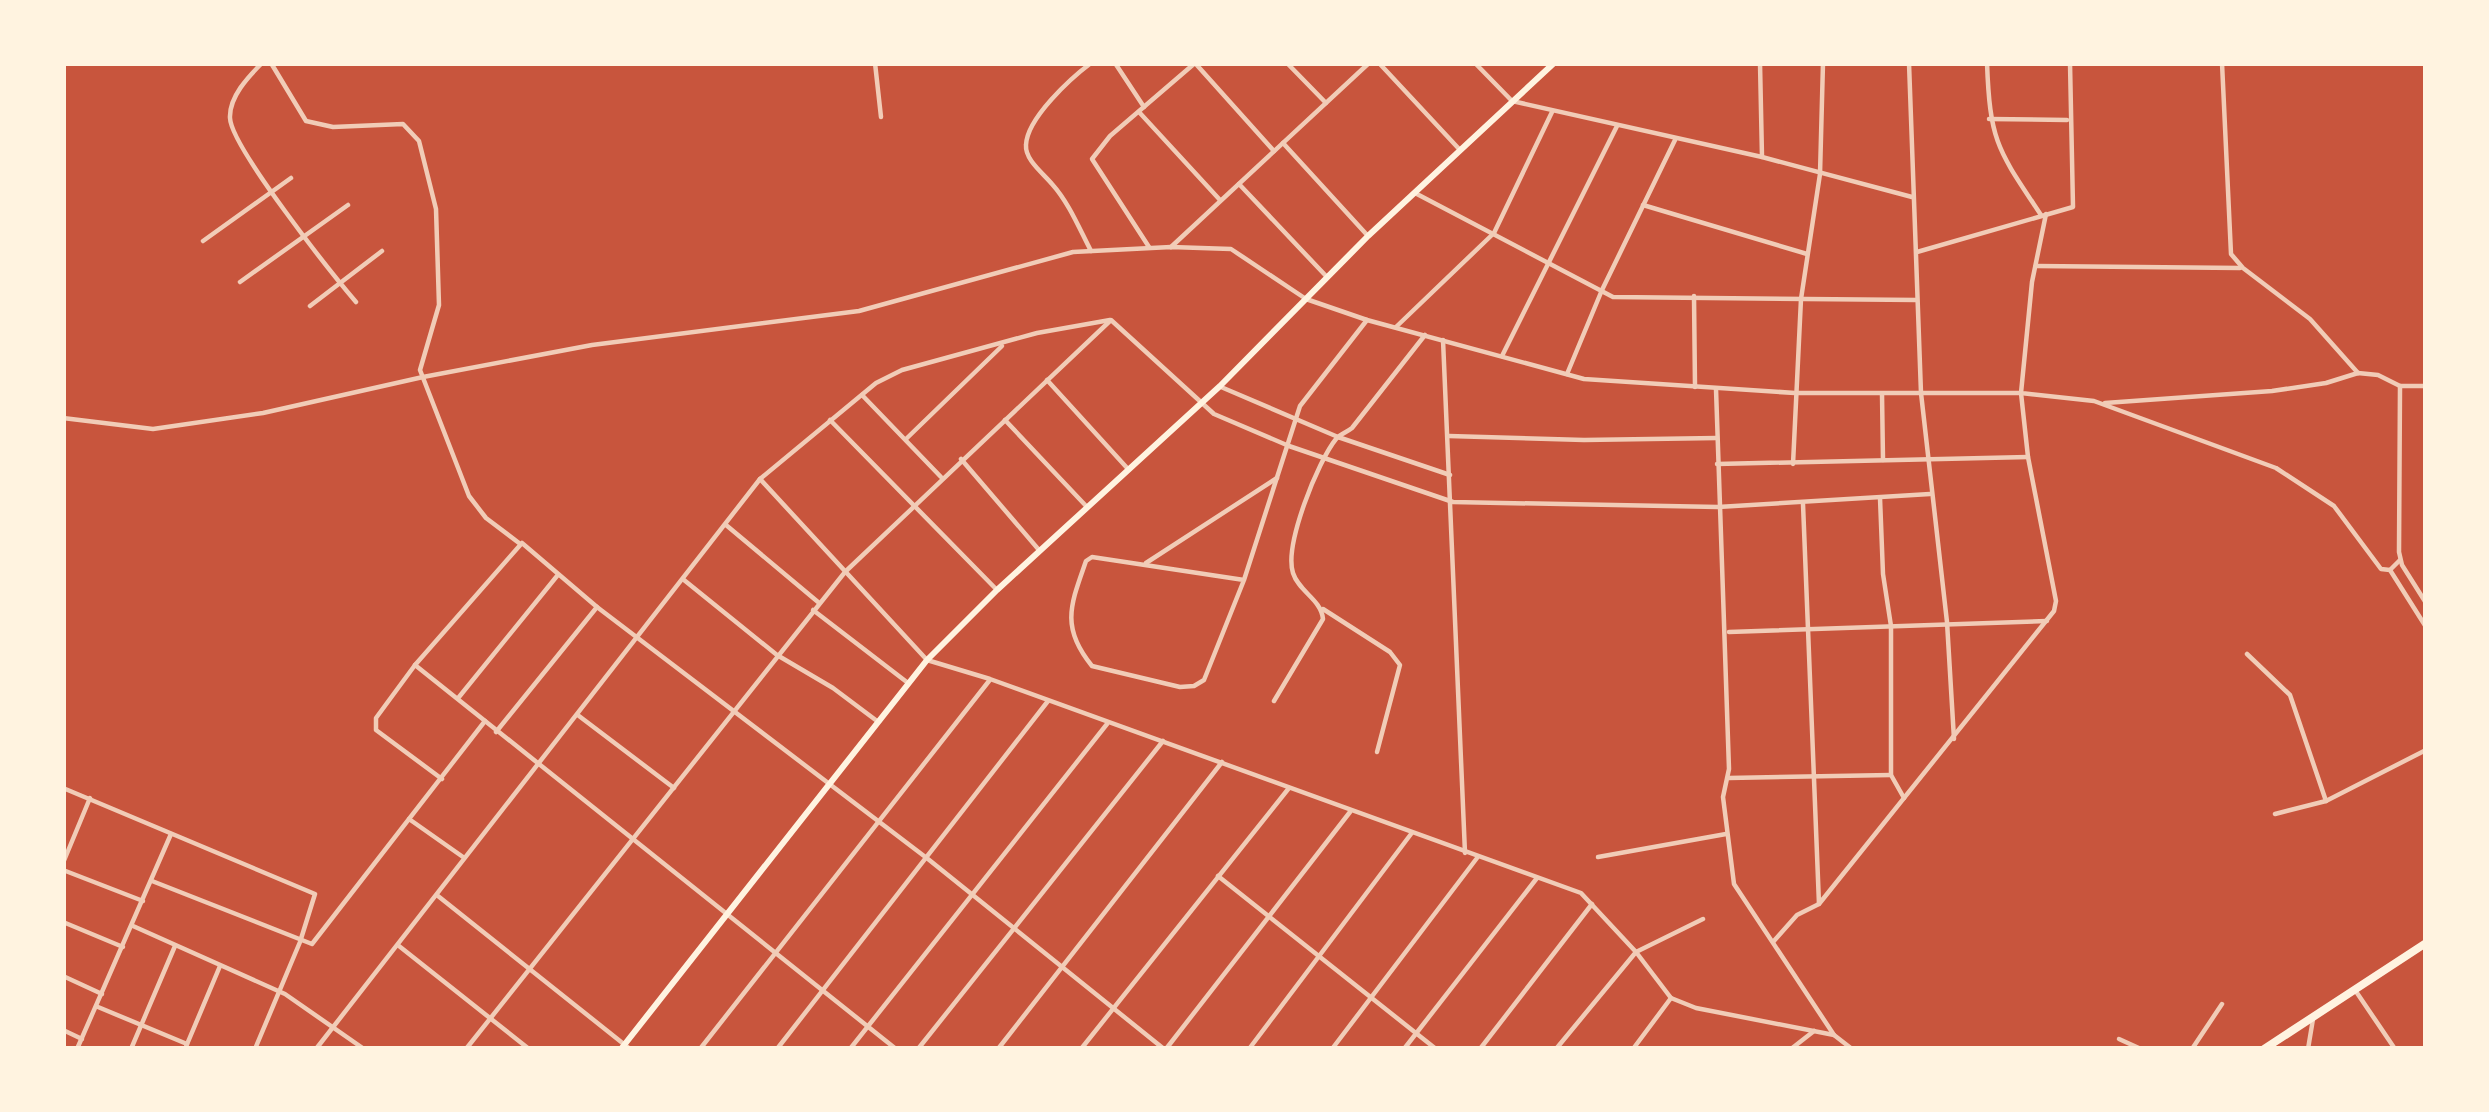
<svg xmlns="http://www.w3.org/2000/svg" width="2489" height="1112" font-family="Ubuntu,sans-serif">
  <rect width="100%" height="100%" fill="#c8553d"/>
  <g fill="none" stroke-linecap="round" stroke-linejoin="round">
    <g stroke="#f1ccb7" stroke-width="4.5">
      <path d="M262,63C248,77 229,97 230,118C231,147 333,275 356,302"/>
      <path d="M271,63L306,121L333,127L403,124L419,141L436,209L439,305L420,370L469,496L486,518L519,543"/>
      <path d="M875,63L881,117"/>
      <path d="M1115,63L1144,107"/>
      <path d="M1195,63L1274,151"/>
      <path d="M1287,63L1326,103"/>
      <path d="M1379,63L1460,150"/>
      <path d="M1475,63L1512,101L1762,157L1912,197"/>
      <path d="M1760,63L1762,157"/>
      <path d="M1909,63L1921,393L1947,622L1954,739"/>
      <path d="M1987,63C1990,143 1998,150 2041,215"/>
      <path d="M2222,63L2231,254L2243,268L2310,319L2358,373"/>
      <path d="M1139,112L1220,200"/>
      <path d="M1989,119L2067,120"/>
      <path d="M1283,143L1368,236"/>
      <path d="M1239,184L1326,276"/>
      <path d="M1415,193L1613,297L1917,300"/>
      <path d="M1643,205L1807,254"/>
      <path d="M2046,214L2032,282L2021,393L2094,401L2276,468L2334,506L2381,569L2390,570L2400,560"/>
      <path d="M203,241L291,178"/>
      <path d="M1149,247L1092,159L1110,136L1195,63"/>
      <path d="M1171,247L1369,63"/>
      <path d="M1091,251C1079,228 1069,203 1052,184C1043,173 1025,160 1026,145C1027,118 1071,78 1091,63"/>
      <path d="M1917,252L2073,207L2070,63"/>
      <path d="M2036,266L2240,268"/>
      <path d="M240,282L348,205"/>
      <path d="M1694,296L1695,387"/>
      <path d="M310,306L382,251"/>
      <path d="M1396,327L1494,233L1552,112"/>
      <path d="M1443,340L1465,853"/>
      <path d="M1502,356L1617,126"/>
      <path d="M1567,374L1602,290L1675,140"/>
      <path d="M1047,380L1128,469"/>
      <path d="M2426,386H2400L2399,552L2402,565L2426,603"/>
      <path d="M1221,387L1338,437L1450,475"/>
      <path d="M1716,389L1729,769L1723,797L1734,884L1834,1035L1852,1049"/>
      <path d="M1882,394L1883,460"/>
      <path d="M862,395L941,477"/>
      <path d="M2105,403L2272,391L2326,383L2358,373L2378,375L2400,386"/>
      <path d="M63,418L153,429L263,413L423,377L592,345L859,311L1073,252L1171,247L1231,249L1306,299L1367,320L1584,379L1795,393H2021L2028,457L2056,601L2054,611L1819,904L1797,915L1773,942"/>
      <path d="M830,420L997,590"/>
      <path d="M1005,420L1087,507"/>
      <path d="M1449,436L1584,440L1717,438"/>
      <path d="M906,439L1002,346"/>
      <path d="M961,459L1039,550"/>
      <path d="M1717,464L2028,457"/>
      <path d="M1793,464L1801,299L1820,174L1823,63"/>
      <path d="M760,479L927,660L990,679L1581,893L1636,952L1671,998L1696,1008L1834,1035"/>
      <path d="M1880,498L1883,574L1891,626V775L1904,798"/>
      <path d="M1803,504L1819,904"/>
      <path d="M726,525L818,602"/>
      <path d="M1146,563L1277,478"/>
      <path d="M2390,570L2426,627"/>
      <path d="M684,580L777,655L833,688L877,721"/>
      <path d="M1244,580L1092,557L1086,561C1071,604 1060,627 1092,666L1180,687L1194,686L1204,680L1244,580L1300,406L1367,320"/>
      <path d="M1323,609L1390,652L1400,665L1377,752"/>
      <path d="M813,610L908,683"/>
      <path d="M1729,632L2047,621"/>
      <path d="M2247,654L2290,695L2326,801"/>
      <path d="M415,665L896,1049"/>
      <path d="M459,697L557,576"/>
      <path d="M1274,701L1323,619C1321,599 1299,592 1293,573C1284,545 1318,461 1336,439C1340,434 1347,432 1352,428L1425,335"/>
      <path d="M579,716L674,788"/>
      <path d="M496,732L597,607"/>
      <path d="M1729,778L1891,775"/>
      <path d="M442,779L376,730V718L415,665L522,543L597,607L928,859L1164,1049"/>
      <path d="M63,788L315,894L300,942L255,1049"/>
      <path d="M2275,814L2326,801L2426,750"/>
      <path d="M409,819L463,857"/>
      <path d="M1598,857L1726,834"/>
      <path d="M63,863L90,798"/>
      <path d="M63,870L143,901"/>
      <path d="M1218,876L1436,1049"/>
      <path d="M152,881L312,944L485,721"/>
      <path d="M438,896L630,1049"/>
      <path d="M63,922L123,947"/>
      <path d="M133,926L285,994L364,1049"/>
      <path d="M399,946L529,1049"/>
      <path d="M63,976L102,994"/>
      <path d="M2355,990L2395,1049"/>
      <path d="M98,1007L187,1044"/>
      <path d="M63,1030L82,1039"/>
      <path d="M2119,1039L2141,1049"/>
      <path d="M77,1049L171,834"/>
      <path d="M131,1049L175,946"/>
      <path d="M185,1049L220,966"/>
      <path d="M316,1049L760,479L876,383L902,370L1037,333L1110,320"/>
      <path d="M466,1049L845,572L1111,320L1214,414L1289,446L1453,502L1718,507L1930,494"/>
      <path d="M700,1049L989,681"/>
      <path d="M777,1049L1048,701"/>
      <path d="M850,1049L1107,724"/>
      <path d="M918,1049L1163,741"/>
      <path d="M998,1049L1222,762"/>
      <path d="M1081,1049L1289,788"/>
      <path d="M1166,1049L1350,812"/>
      <path d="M1249,1049L1411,834"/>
      <path d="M1332,1049L1477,858"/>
      <path d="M1404,1049L1537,878"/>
      <path d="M1480,1049L1592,904"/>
      <path d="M1556,1049L1636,952L1703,919"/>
      <path d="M1633,1049L1671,998"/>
      <path d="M1791,1049L1814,1031"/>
      <path d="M2192,1049L2222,1004"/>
      <path d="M2308,1049L2313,1019"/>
    </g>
    <path stroke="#fff3e0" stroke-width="6" d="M621,1049L927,660L997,590L1220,386L1368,236L1554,63"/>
    <path stroke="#fff3e0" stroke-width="8" d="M2264,1049L2426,943"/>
  </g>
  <rect width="2489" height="1112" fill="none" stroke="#fff3e0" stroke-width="132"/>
</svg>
